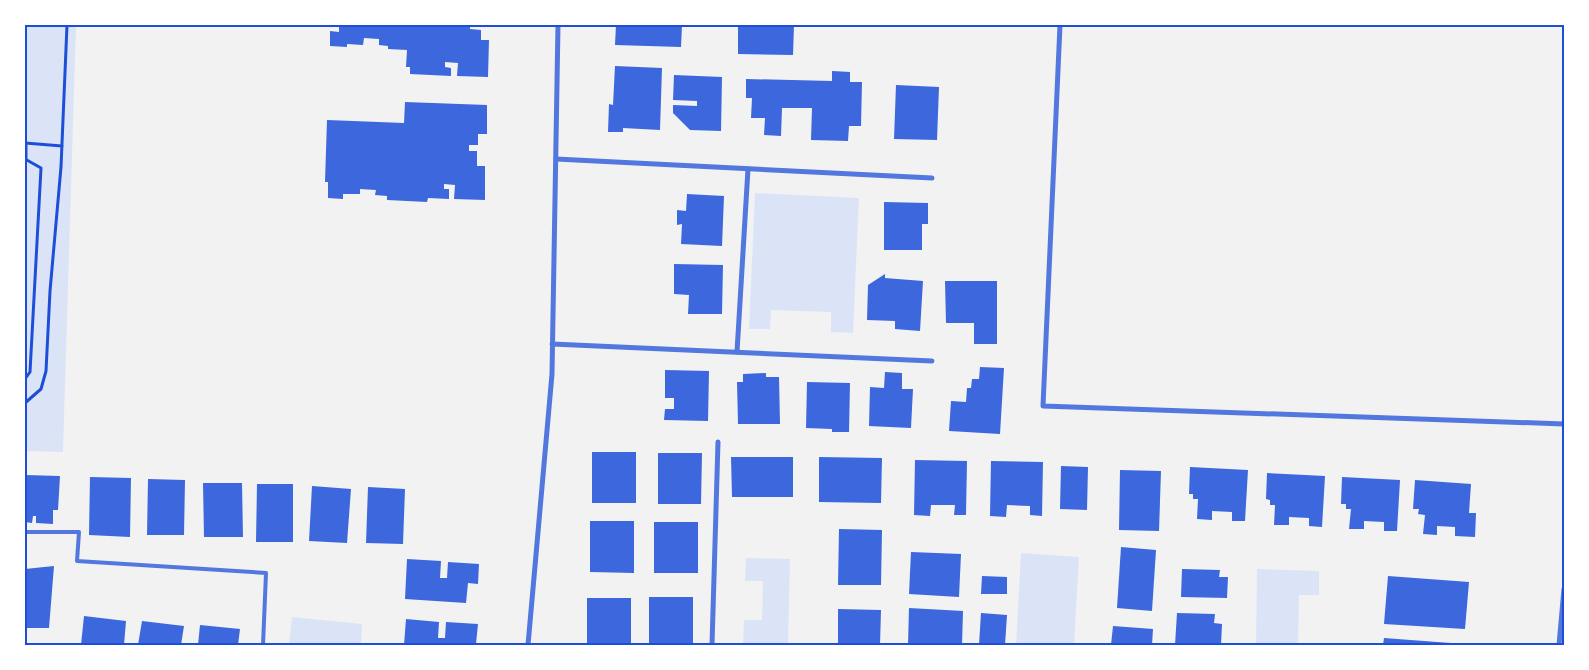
<svg xmlns="http://www.w3.org/2000/svg" width="1589" height="670" font-family="'Exo 2',sans-serif">
  <rect width="100%" height="100%" fill="#f2f2f2"/>
  <g fill="#dbe4f7">
    <path d="M25,25H76L63,452L25,451Z"/>
    <path d="M755,193L859,198L853,333L831,332V312L771,310L770,329H749Z"/>
    <path d="M1021,553L1079,557L1074,645H1016Z"/>
    <path d="M746,558L790,559L788,645H743L744,620H762L763,581H745Z"/>
    <path d="M1257,569L1319,571V595H1299L1298,645H1256Z"/>
    <path d="M292,617L362,624L361,645H289Z"/>
  </g>
  <g fill="#3d67dc">
    <path d="M356,25H470V29L481,30V40H489L488,77L457,76L458,63L445,62V67L451,68V76L410,74V67H406L407,50L388,49V46L379,45V39L364,38L363,45L347,44V47L330,46V31L339,32V26L356,27Z"/>
    <path d="M616,25H682L681,47L615,45Z"/>
    <path d="M738,25H794L793,55L738,54Z"/>
    <path d="M615,66L662,68L660,130L623,128V132H608L609,104L613,105Z"/>
    <path d="M832,71L850,72V82H862L861,126H849L848,141L811,140L812,108H782L781,136L764,135L765,118H751L752,98H746V79L832,81Z"/>
    <path d="M674,75L722,77L721,131L690,130L673,113V105L697,106V101L673,100Z"/>
    <path d="M896,85L939,87L937,140L894,139Z"/>
    <path d="M405,102L487,105V134H478V145H469V151H477V166H485V200L454,199L455,185L444,184V189H449V199L428,198L427,202L387,200V196L375,195L376,190L360,189V194H343V199L328,198V182H325L327,120L404,123Z"/>
    <path d="M687,194L724,196L722,246L681,244L682,224L677,225V210L686,211Z"/>
    <path d="M884,202L928,203V224H922V250H884Z"/>
    <path d="M674,264L723,265L722,314H688L689,295L674,294Z"/>
    <path d="M885,274V278L923,281L920,331L895,329V321L867,320L868,285Z"/>
    <path d="M945,281H997V344H974V323H946Z"/>
    <path d="M980,367L1004,368L1000,434L949,431L951,401L966,402L967,388H971L972,379H979Z"/>
    <path d="M665,370L709,371L708,421L664,420L665,409H674V398H665Z"/>
    <path d="M885,372L902,373V389H913L911,428L869,426L870,387L884,388Z"/>
    <path d="M766,373V377H779L780,424H738L737,382H743V374Z"/>
    <path d="M807,382L850,383L849,432H832V429L806,428Z"/>
    <rect x="592" y="452" width="44" height="51"/>
    <path d="M658,453H702L701,504H658Z"/>
    <path d="M731,457H793V497H732Z"/>
    <path d="M819,457L882,458L881,503L819,502Z"/>
    <path d="M915,460L967,461L966,515H954L955,505H931L930,516L914,515Z"/>
    <path d="M991,461L1043,462L1042,516L1030,515V506L1007,505L1006,517L990,516Z"/>
    <path d="M1061,466L1088,467L1087,510L1060,509Z"/>
    <path d="M1190,467L1248,470L1245,521H1232V512L1212,511V520L1197,519L1198,499H1193V494H1189Z"/>
    <path d="M1120,470L1161,471L1159,531L1119,530Z"/>
    <path d="M1267,473L1325,476L1322,527L1309,526V518L1289,517V525H1274L1275,505H1270V500L1266,499Z"/>
    <path d="M25,475L60,476L58,510H53V524L36,523V516H33L32,523L25,522Z"/>
    <path d="M90,477L131,478L130,537L89,535Z"/>
    <path d="M1342,477L1400,480L1397,531H1384V522L1364,521V529H1349L1351,509H1346V504H1341Z"/>
    <path d="M148,479L185,480L184,535H147Z"/>
    <path d="M1415,480L1471,484L1469,513H1476L1475,537L1455,536V527L1437,526V535L1423,534L1425,515L1418,514L1419,509H1413Z"/>
    <path d="M203,483H242L243,537H204Z"/>
    <path d="M257,484H293V542H256Z"/>
    <path d="M312,486L351,489L347,543L309,541Z"/>
    <path d="M368,487L405,489L403,544L366,543Z"/>
    <path d="M590,521H634V573L590,572Z"/>
    <rect x="654" y="522" width="44" height="51"/>
    <path d="M839,529L882,530L881,585H838Z"/>
    <path d="M1121,547L1156,550L1152,611L1117,608Z"/>
    <path d="M911,552L961,554L959,597L909,594Z"/>
    <path d="M407,559L441,561L440,578H447L448,562L479,564L478,584L468,583L466,603L405,599Z"/>
    <path d="M54,566L49,628H25V569Z"/>
    <path d="M1182,569L1220,570L1219,577H1228L1227,598L1181,597Z"/>
    <path d="M982,576L1007,577V594H981Z"/>
    <path d="M1388,576L1469,582L1465,629L1384,624Z"/>
    <rect x="649" y="597" width="44" height="48"/>
    <rect x="587" y="598" width="44" height="47"/>
    <path d="M909,608L963,611L962,645H908Z"/>
    <path d="M838,609L881,610L880,645H838Z"/>
    <path d="M981,613L1007,615L1005,645H979Z"/>
    <path d="M1177,613L1215,614L1214,623L1222,624L1221,645H1175Z"/>
    <path d="M84,616L126,621L124,645H81Z"/>
    <path d="M406,619L439,622L438,638H445L446,622L478,624L476,644L404,645Z"/>
    <path d="M142,621L184,626L181,645H138Z"/>
    <path d="M200,625L240,629L238,645H198Z"/>
    <path d="M1113,626L1153,629L1152,645H1111Z"/>
    <path d="M1384,638L1464,644V645H1383Z"/>
  </g>
  <g fill="none" stroke-linecap="round" stroke-linejoin="round">
    <g stroke="#1d4ed8" stroke-width="3">
      <path d="M25,143L62,146"/>
      <path d="M25,159L41,168L30,372L25,379"/>
      <path d="M26,159V143"/>
      <path d="M25,403L41,389L46,371L50,291L61,167L67,25"/>
    </g>
    <path stroke="#5277de" stroke-width="4" d="M25,532H79L77,561L266,573L263,645"/>
    <g stroke="#5277de" stroke-width="5">
      <path d="M1060,25L1043,406L1564,424"/>
      <path d="M556,159L932,178"/>
      <path d="M552,344L932,361"/>
      <path d="M737,352L748,169"/>
      <path d="M528,645L552,374L558,25"/>
      <path d="M712,645L718,442"/>
      <path d="M1559,645L1564,589"/>
    </g>
  </g>
  <rect width="1589" height="670" fill="none" stroke="#ffffff" stroke-width="52"/>
  <rect x="26" y="26" width="1537" height="618" fill="none" stroke="#1d4ed8" stroke-width="2"/>
</svg>
